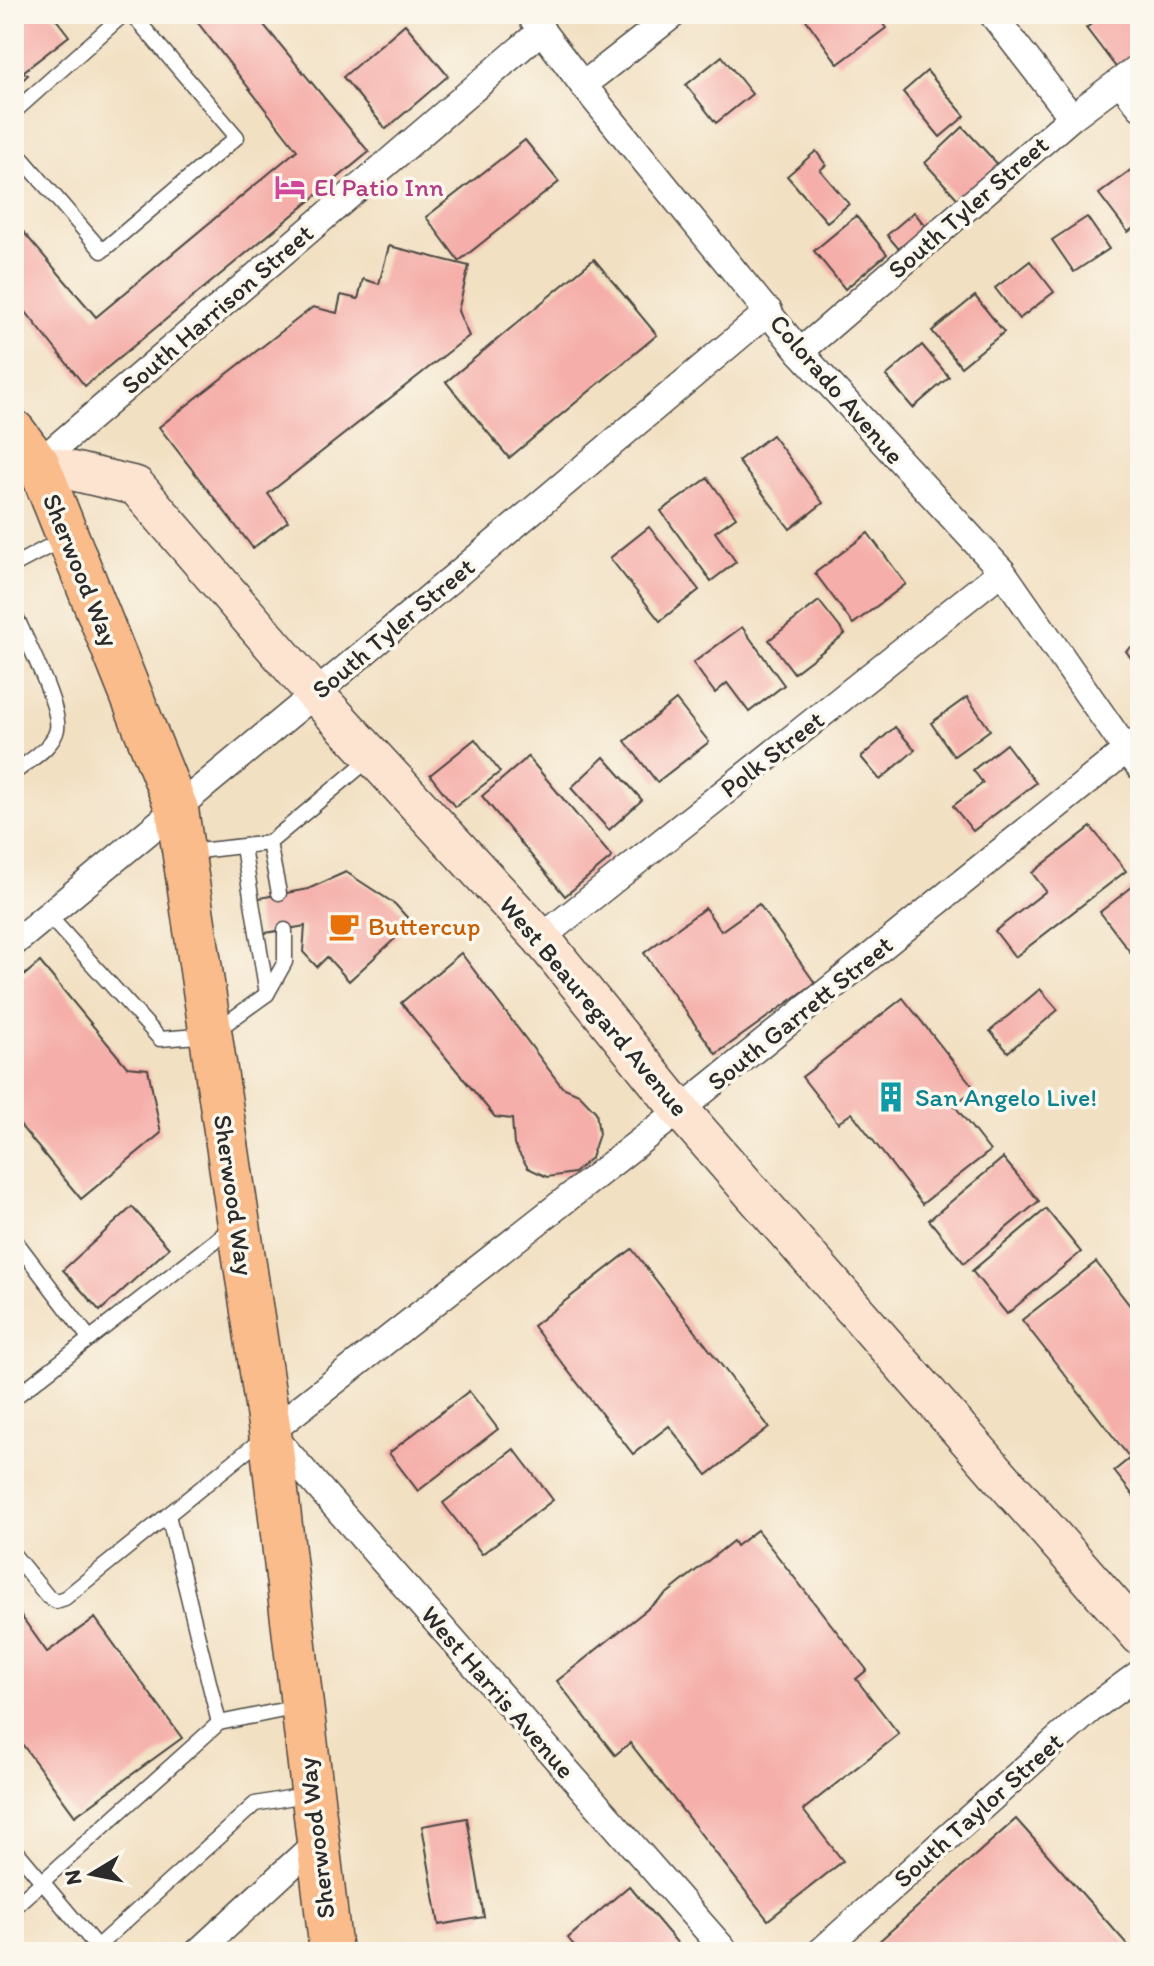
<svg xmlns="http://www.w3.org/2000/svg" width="1154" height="1966" font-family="Itim,sans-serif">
  <rect width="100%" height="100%" fill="#fbf7ec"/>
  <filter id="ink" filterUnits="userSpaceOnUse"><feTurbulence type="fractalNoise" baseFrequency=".0125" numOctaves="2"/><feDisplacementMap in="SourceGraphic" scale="16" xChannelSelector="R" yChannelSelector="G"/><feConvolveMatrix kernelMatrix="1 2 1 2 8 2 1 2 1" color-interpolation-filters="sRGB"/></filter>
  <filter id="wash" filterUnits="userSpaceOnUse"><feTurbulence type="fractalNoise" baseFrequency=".006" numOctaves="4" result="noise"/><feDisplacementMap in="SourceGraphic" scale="32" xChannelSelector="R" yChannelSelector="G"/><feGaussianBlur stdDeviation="1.8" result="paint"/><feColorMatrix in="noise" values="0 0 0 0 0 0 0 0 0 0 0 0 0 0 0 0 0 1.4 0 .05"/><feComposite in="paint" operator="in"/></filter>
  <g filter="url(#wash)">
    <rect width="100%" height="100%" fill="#f2e0c2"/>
    <g id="blocks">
      <g fill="#f5aea9">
        <path d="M14,14H52L69,36L23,72L28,75L14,88Z"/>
        <path d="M191,14H255L369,152L85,386L14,297V221L96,317L297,150Z"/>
        <path d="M802,14H875L886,28L838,64Z"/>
        <path d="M1105,14H1140V61L1122,75L1086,28Z"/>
        <path d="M405,24L448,76L386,129L343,77Z"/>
        <path d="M722,56L752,94L716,123L686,85Z"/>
        <path d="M927,71L965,116L940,137L903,92Z"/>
        <path d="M963,127L1005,172L966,208L925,163Z"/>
        <path d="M525,140L559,182L459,261L426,217Z"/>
        <path d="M816,151L826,165L820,170L849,204L827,222L787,176Z"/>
        <path d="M1136,166L1140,171V223L1128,232L1099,194Z"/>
        <path d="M914,212L932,234L905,256L887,235Z"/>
        <path d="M856,216L887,254L845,289L814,251Z"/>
        <path d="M1087,217L1109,249L1074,272L1052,240Z"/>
        <path d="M389,246L469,266L458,311L469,336L268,494L288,521L253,548L159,427L313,307L337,313L341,295L358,299L363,279L379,284Z"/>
        <path d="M594,259L657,335L509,458L446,382Z"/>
        <path d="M1030,261L1054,292L1019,319L995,288Z"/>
        <path d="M975,296L1004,332L961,367L932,331Z"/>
        <path d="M922,345L949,377L913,408L886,376Z"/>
        <path d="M772,435L823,503L790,529L738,461Z"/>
        <path d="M708,478L736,517L715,532L736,562L711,581L661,511Z"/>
        <path d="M649,527L699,590L660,621L610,558Z"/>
        <path d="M868,533L906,584L853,624L815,573Z"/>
        <path d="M819,601L845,634L794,673L769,640Z"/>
        <path d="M742,627L784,685L749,712L727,683L715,693L693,663Z"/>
        <path d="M1140,641V671L1126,651Z"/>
        <path d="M967,697L990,730L954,756L931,723Z"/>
        <path d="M676,700L709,742L657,782L625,741Z"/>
        <path d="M895,727L915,750L880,780L861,757Z"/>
        <path d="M475,739L500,772L455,807L430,775Z"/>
        <path d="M1006,744L1036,783L973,831L953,806L983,783L973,770Z"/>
        <path d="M528,757L612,857L565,896L482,796Z"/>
        <path d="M604,757L642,800L609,830L571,788Z"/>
        <path d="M1091,827L1126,871L1015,957L995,931L1046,891L1032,873Z"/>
        <path d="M346,872L395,904L412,923L349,981L327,957L317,967L303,952L305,926L260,934L254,899L308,889Z"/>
        <path d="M1137,883L1140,886V946L1131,953L1100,912Z"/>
        <path d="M759,904L815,983L716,1054L644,953L705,908L721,931Z"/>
        <path d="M461,953L562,1087L579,1094L596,1112L599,1134L591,1158L574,1173L547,1177L528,1168L514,1145L512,1119L495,1117L401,1003Z"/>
        <path d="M40,962L127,1067L148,1069L161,1133L81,1199L14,1118V984Z"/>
        <path d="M1040,989L1058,1010L1008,1052L990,1031Z"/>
        <path d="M903,998L975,1089L954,1105L990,1151L922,1204L852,1113L838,1123L802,1077Z"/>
        <path d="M1003,1158L1039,1201L964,1263L929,1220Z"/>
        <path d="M132,1207L169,1248L100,1311L63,1270Z"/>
        <path d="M1046,1209L1081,1252L1007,1314L972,1271Z"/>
        <path d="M632,1249L769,1427L707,1475L669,1426L633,1454L533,1326Z"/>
        <path d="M1096,1262L1135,1312L1138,1311L1140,1314V1504L1114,1471L1130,1458L1022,1320Z"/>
        <path d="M469,1391L498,1429L418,1491L389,1453Z"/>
        <path d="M514,1449L553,1500L482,1554L443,1503Z"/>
        <path d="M757,1530L867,1670L856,1679L899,1734L803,1810L843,1861L768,1920L630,1743L615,1755L557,1681L733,1541L736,1546Z"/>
        <path d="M14,1606L47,1652L95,1618L182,1738L75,1816L14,1733Z"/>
        <path d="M467,1818L484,1917L439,1925L422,1826Z"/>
        <path d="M1016,1819L1134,1952H867Z"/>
        <path d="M629,1886L685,1952H579L568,1938Z"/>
      </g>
    </g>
  </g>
  <g filter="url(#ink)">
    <use href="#blocks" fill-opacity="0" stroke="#494642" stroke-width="2"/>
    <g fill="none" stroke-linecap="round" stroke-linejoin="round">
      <g stroke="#494642" stroke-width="17">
        <g id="lane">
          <path d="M14,112L124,14"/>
          <path d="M14,149L102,251L237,137L132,14"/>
          <path d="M14,565L63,539"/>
          <path d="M14,612C24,635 61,707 57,729C54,747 27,762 14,773"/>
          <path d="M269,843L373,756"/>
          <path d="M243,847L267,994"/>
          <path d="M189,852L269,843L279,893"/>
          <path d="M48,915L160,1039L210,1035L267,994L285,962V930"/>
          <path d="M14,1239L90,1339"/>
          <path d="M14,1398L234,1226"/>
          <path d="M168,1515L219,1723"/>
          <path d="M14,1555L48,1597L56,1601L65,1598L263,1438"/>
          <path d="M14,1848L97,1947"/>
          <path d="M14,1907L219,1723L298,1707"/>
          <path d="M91,1952L255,1804L310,1794"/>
        </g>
      </g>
      <g stroke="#494642" stroke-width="29">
        <g id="street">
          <path d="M529,14L583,85L800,352L1002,571L1127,751L1140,767"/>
          <path d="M992,14L1072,117"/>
          <path d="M1120,82L1140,107"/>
          <path d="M583,85L674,14"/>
          <path d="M800,352L1072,117L1140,66"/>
          <path d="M38,463L542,30"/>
          <path d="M541,938L1002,571"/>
          <path d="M14,943L315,694L769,311"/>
          <path d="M198,1952L316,1843"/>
          <path d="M726,1952L270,1432L680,1110L1140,739"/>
          <path d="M820,1952L1090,1710L1140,1673"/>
        </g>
      </g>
      <g stroke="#494642" stroke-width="41">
        <path id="secondary" d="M38,463L136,486L315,694L541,938L680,1110L1140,1636"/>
      </g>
      <g stroke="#494642" stroke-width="45">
        <path id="primary" d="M14,431L38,463L177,809L270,1432L331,1952"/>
      </g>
      <use href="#lane" stroke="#fff" stroke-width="14"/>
      <use href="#street" stroke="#fff" stroke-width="26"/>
      <use href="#secondary" stroke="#fde4d1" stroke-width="38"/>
      <use href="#primary" stroke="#fabc8b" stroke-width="42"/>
    </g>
  </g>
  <defs>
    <g id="hotel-bare" transform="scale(2.4)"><path d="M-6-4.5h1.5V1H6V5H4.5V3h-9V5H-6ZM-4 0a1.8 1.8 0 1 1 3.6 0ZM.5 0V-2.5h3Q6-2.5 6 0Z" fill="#d1479c" stroke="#fbf7ec" stroke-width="2.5" paint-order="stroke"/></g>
    <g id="cafe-bare" transform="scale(2.4)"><path d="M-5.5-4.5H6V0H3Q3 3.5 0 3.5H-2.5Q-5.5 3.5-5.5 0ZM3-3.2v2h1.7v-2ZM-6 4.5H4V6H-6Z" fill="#e8710a" stroke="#fbf7ec" stroke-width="2.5" paint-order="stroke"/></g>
    <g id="building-bare" transform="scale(2.4)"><path d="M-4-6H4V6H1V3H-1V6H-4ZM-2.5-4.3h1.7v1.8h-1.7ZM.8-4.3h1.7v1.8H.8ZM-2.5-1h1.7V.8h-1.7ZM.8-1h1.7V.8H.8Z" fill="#0f9aa8" stroke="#fbf7ec" stroke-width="2.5" paint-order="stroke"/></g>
  </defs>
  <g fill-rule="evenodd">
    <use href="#hotel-bare" x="290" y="187"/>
    <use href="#cafe-bare" x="344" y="926"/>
    <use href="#building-bare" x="891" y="1097"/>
  </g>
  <g text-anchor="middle" stroke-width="7" stroke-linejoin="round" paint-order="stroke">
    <g font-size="26" fill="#b23c85" stroke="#fbf7ec" text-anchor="start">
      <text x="314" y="196">El Patio Inn</text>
    </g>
    <g font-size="26" fill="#2b2b2b" stroke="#fbf7ec">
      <text transform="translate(968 207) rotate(-41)" y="9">South Tyler Street</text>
      <text transform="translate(217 309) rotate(-41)" y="9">South Harrison Street</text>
      <text transform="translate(837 389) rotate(49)" y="9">Colorado Avenue</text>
      <text transform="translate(81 570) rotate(68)" y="9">Sherwood Way</text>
      <text transform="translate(393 628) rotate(-40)" y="9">South Tyler Street</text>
      <text transform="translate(772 754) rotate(-38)" y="9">Polk Street</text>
      <text transform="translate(594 1006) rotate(50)" y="9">West Beauregard Avenue</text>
      <text transform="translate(800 1013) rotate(-39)" y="9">South Garrett Street</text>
      <text transform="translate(234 1195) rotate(82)" y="9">Sherwood Way</text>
      <text transform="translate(498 1692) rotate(49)" y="9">West Harris Avenue</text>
      <text transform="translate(978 1810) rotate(-42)" y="9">South Taylor Street</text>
      <text transform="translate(316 1838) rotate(-97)" y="9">Sherwood Way</text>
    </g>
    <g font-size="26" fill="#c56008" stroke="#fbf7ec" text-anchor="start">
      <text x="368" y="935">Buttercup</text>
    </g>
    <g font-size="26" fill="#0d838f" stroke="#fbf7ec" text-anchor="start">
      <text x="915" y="1106">San Angelo Live!</text>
    </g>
  </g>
  <rect width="1154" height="1966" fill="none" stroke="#fbf7ec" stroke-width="48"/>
  <g transform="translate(92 1874) rotate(260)" stroke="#fbf7ec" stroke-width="6" paint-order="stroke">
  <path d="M0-6L14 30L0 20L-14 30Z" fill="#2b2b2b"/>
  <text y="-12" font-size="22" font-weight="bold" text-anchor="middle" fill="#2b2b2b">N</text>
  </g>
</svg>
